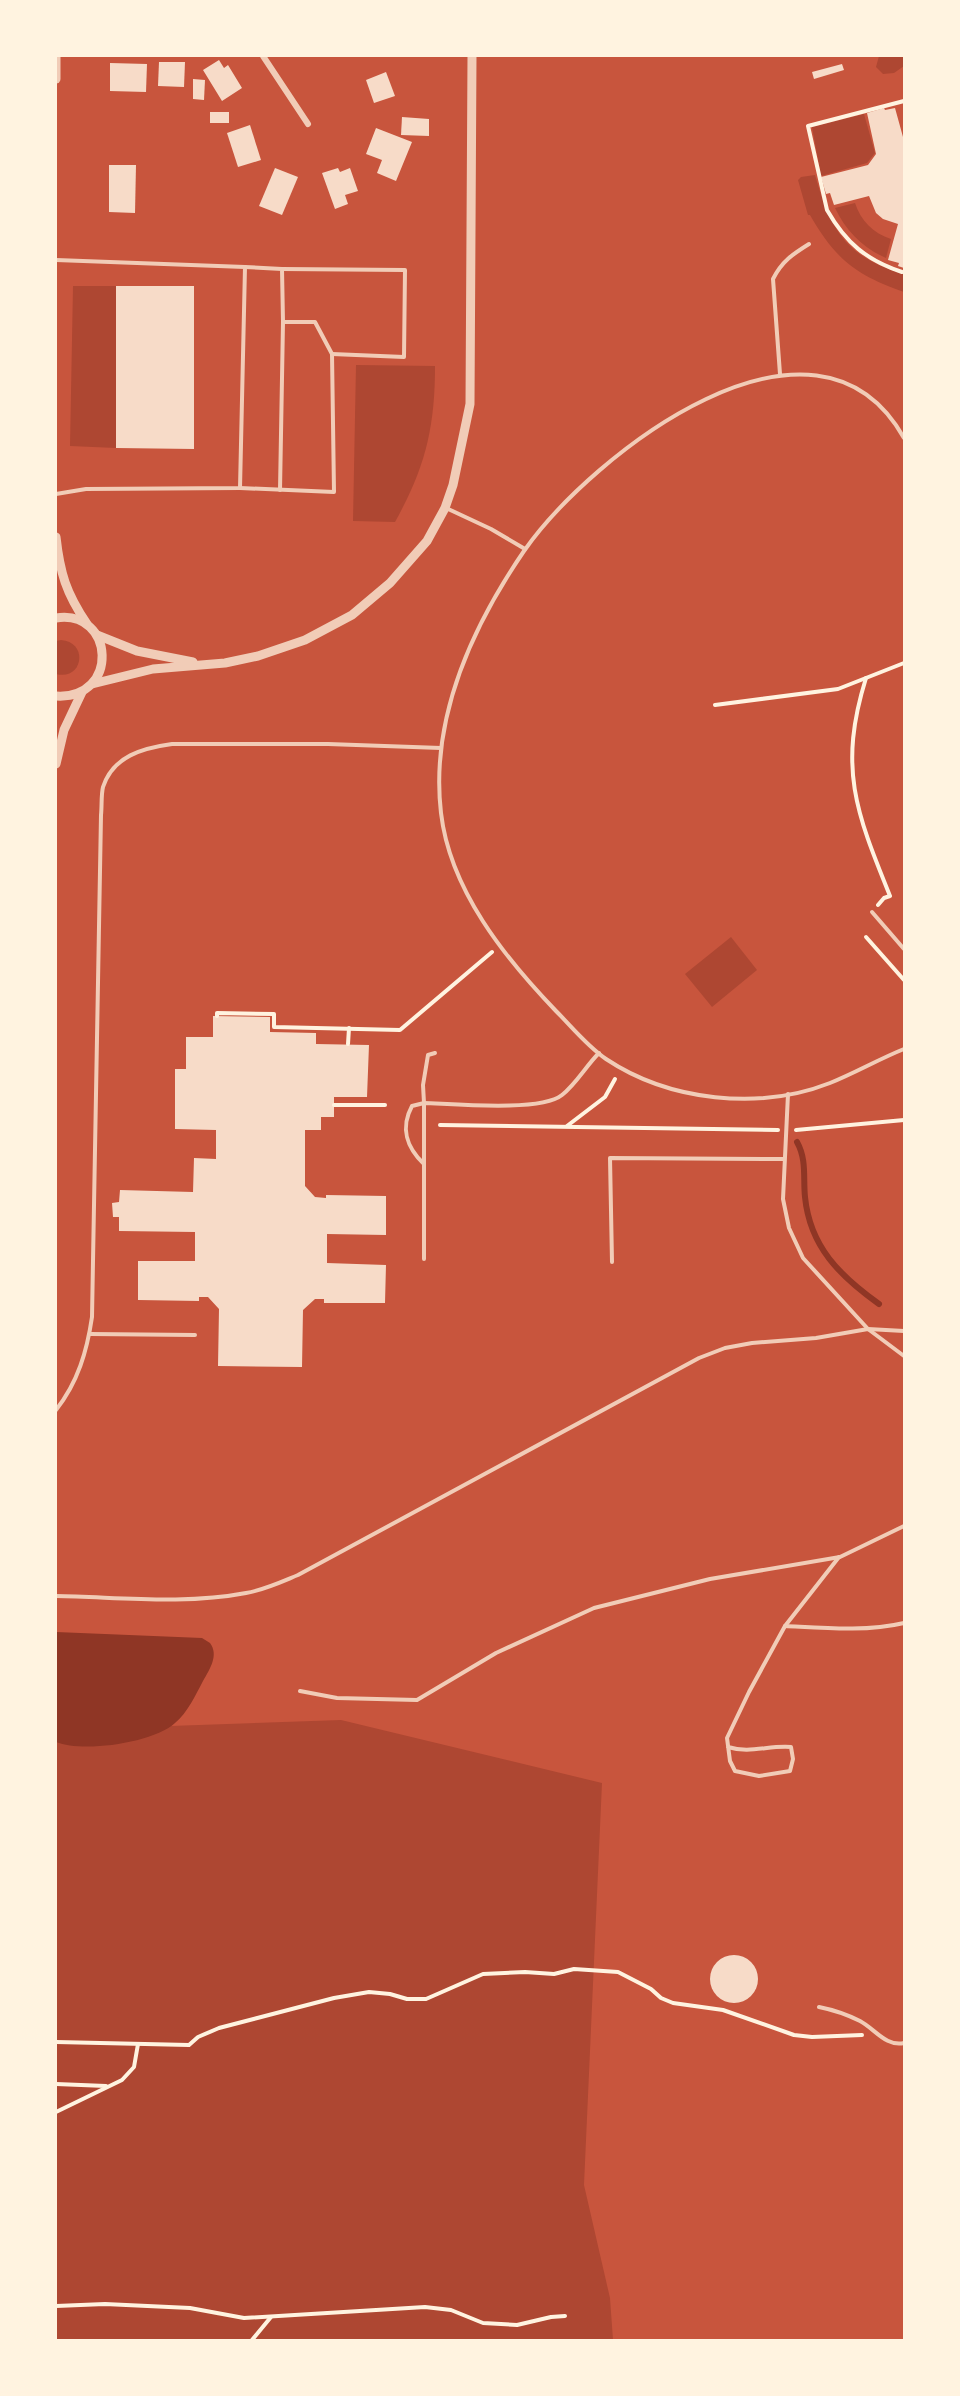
<svg xmlns="http://www.w3.org/2000/svg" width="960" height="2396" font-family="'Exo 2',sans-serif">
  <rect width="100%" height="100%" fill="#c8553d"/>
  <g fill="#ae4732">
    <path d="M879,56H904V66L894,73L883,74L876,67Z"/>
    <path d="M864,114L875,153L867,163L821,176L812,127Z"/>
    <path d="M815,175C831,231 846,257 904,274V292C856,275 836,260 810,215H808L798,180L801,177Z"/>
    <path d="M855,203C861,221 873,233 891,239L886,258C863,248 846,231 835,208Z"/>
    <path d="M73,286H116V448L70,446Z"/>
    <path d="M356,365L435,366C435,428 425,468 395,522L353,521Z"/>
    <path d="M61,640C89,642 83,681 56,674V641Z"/>
    <path d="M731,937L757,970L712,1007L685,974Z"/>
    <path d="M341,1720L602,1783L584,2185L610,2298L613,2340H56V1730Z"/>
  </g>
  <path fill="#8f3625" d="M56,1632L202,1638L210,1643C219,1655 210,1669 203,1681C195,1696 188,1712 175,1723C153,1743 83,1753 56,1742Z"/>
  <g fill="none" stroke-linecap="round" stroke-linejoin="round">
    <path stroke="#8f3625" stroke-width="6" d="M797,1142C807,1160 803,1178 805,1197C810,1247 840,1276 879,1304"/>
  </g>
  <g fill="#f7dbc8">
    <path d="M219,60L224,68L228,65L242,88L222,101L203,70Z"/>
    <path d="M159,62H185L184,87L158,86Z"/>
    <path d="M110,63L147,64L146,92L110,91Z"/>
    <path d="M842,64L844,70L814,79L812,72Z"/>
    <path d="M386,72L395,96L374,103L366,80Z"/>
    <path d="M193,79L205,80L204,100L193,99Z"/>
    <path d="M884,108L885,110L895,108L903,137H904V268L898,266L899,263L888,260L898,224L883,219L876,213L869,196L834,205L830,193L826,194L821,177L868,165L876,154L867,113Z"/>
    <rect x="210" y="112" width="19" height="11"/>
    <path d="M402,117L429,119V136L401,135Z"/>
    <path d="M250,125L261,160L238,167L227,133Z"/>
    <path d="M376,128L412,142L396,181L377,173L382,160L366,154Z"/>
    <path d="M109,165H136L135,213L109,212Z"/>
    <path d="M275,168L298,177L282,215L259,206Z"/>
    <path d="M338,168L340,172L350,168L358,191L345,195L348,204L335,209L322,173Z"/>
    <path d="M116,286H194V449L116,448Z"/>
    <path d="M213,1016L270,1017V1032L316,1033V1044L369,1045L367,1097H334V1117H321V1130H305V1186L315,1197L326,1198V1195L386,1196V1235L327,1234V1263L386,1265L385,1303H324V1299H315L303,1310L302,1367L218,1366L219,1309L208,1297H199V1301L138,1300V1261H195V1232L119,1231V1217H113L112,1203L119,1202L120,1190L193,1192L194,1158L216,1159V1130L175,1129V1069H186V1037H213Z"/>
    <circle cx="734" cy="1979" r="24"/>
  </g>
  <g fill="none" stroke-linecap="round" stroke-linejoin="round">
    <g stroke="#fff3e0" stroke-width="4">
      <path d="M902,272C866,260 846,243 827,210L808,126L904,101"/>
      <path d="M866,678C838,768 856,812 890,896L884,898L878,905"/>
      <path d="M715,705L838,689L904,663"/>
      <path d="M866,937L904,980"/>
      <path d="M217,1016V1013L274,1014V1027L400,1030L492,952"/>
      <path d="M348,1044L349,1028"/>
      <path d="M334,1105H385"/>
      <path d="M440,1125L778,1130"/>
      <path d="M567,1126L605,1097L615,1079"/>
      <path d="M796,1130L904,1120"/>
      <path d="M56,2042L189,2045L198,2037L219,2028L334,1998L369,1992L390,1994L407,1999H426L483,1974L525,1972L554,1974L574,1969L618,1972L651,1989L661,1998L673,2003L723,2010L794,2035L812,2037L862,2035"/>
      <path d="M56,2084L106,2086"/>
      <path d="M56,2112L122,2080L134,2067L138,2044"/>
      <path d="M56,2306L105,2304L190,2308L244,2318L425,2307L451,2310L483,2323L517,2325L551,2317L565,2316"/>
      <path d="M252,2340L271,2317"/>
    </g>
    <g stroke="#f1ccb7" stroke-width="4">
      <path d="M56,260L245,267L240,488L86,489L56,494"/>
      <path d="M282,269L405,270L404,357L332,354"/>
      <path d="M780,374L773,279C782,261 793,254 809,244"/>
      <path d="M904,438C815,280 591,455 524,551C472,627 430,720 441,813C450,890 505,958 556,1011C572,1027 587,1046 606,1059C669,1101 759,1111 830,1083C855,1073 879,1059 904,1049"/>
      <path d="M240,488L334,492L332,354L315,322H283L282,269L245,267"/>
      <path d="M280,490L283,322"/>
      <path d="M446,508L491,529L525,549"/>
      <path d="M872,912L904,949"/>
      <path d="M788,1094L783,1199L789,1228L803,1258L868,1329L904,1356"/>
      <path d="M424,1164C407,1148 400,1128 412,1106L424,1103L423,1085L428,1055L435,1053"/>
      <path d="M424,1259V1103C454,1104 541,1112 562,1095C576,1084 586,1066 599,1053"/>
      <path d="M612,1262L610,1158L783,1159"/>
      <path d="M90,1334L195,1335"/>
      <path d="M56,1410C78,1382 87,1351 92,1317L101,815C102,806 101,795 103,787C113,756 143,748 172,744H328L441,748"/>
      <path d="M56,1596C118,1597 184,1605 246,1593C264,1590 281,1582 298,1575L699,1358L725,1348L752,1343L816,1338L868,1329L904,1331"/>
      <path d="M785,1626C824,1628 866,1632 904,1623"/>
      <path d="M300,1691L337,1698L417,1700L496,1653L594,1608L710,1579L840,1557L904,1526"/>
      <path d="M728,1747C750,1754 769,1745 791,1747L793,1759L790,1771L759,1776L735,1771L730,1761L727,1738L749,1692L785,1626L839,1557"/>
      <path d="M819,2007C834,2010 846,2014 860,2021C875,2029 886,2047 904,2043"/>
    </g>
    <path stroke="#f1ccb7" stroke-width="6" d="M263,56L308,124"/>
    <g stroke="#f1ccb7" stroke-width="9">
      <path d="M56,79V56"/>
      <path d="M56,537C60,573 66,593 87,624"/>
      <path d="M56,618C115,609 120,700 56,696"/>
      <path d="M97,635L137,651L193,662"/>
      <path d="M92,684L153,669L225,663L258,656L305,640L352,615L390,583L427,541L445,508L453,485L470,404L472,56"/>
      <path d="M56,764L64,730L82,692"/>
    </g>
  </g>
  <rect width="960" height="2396" fill="none" stroke="#fff3e0" stroke-width="114"/>
</svg>
